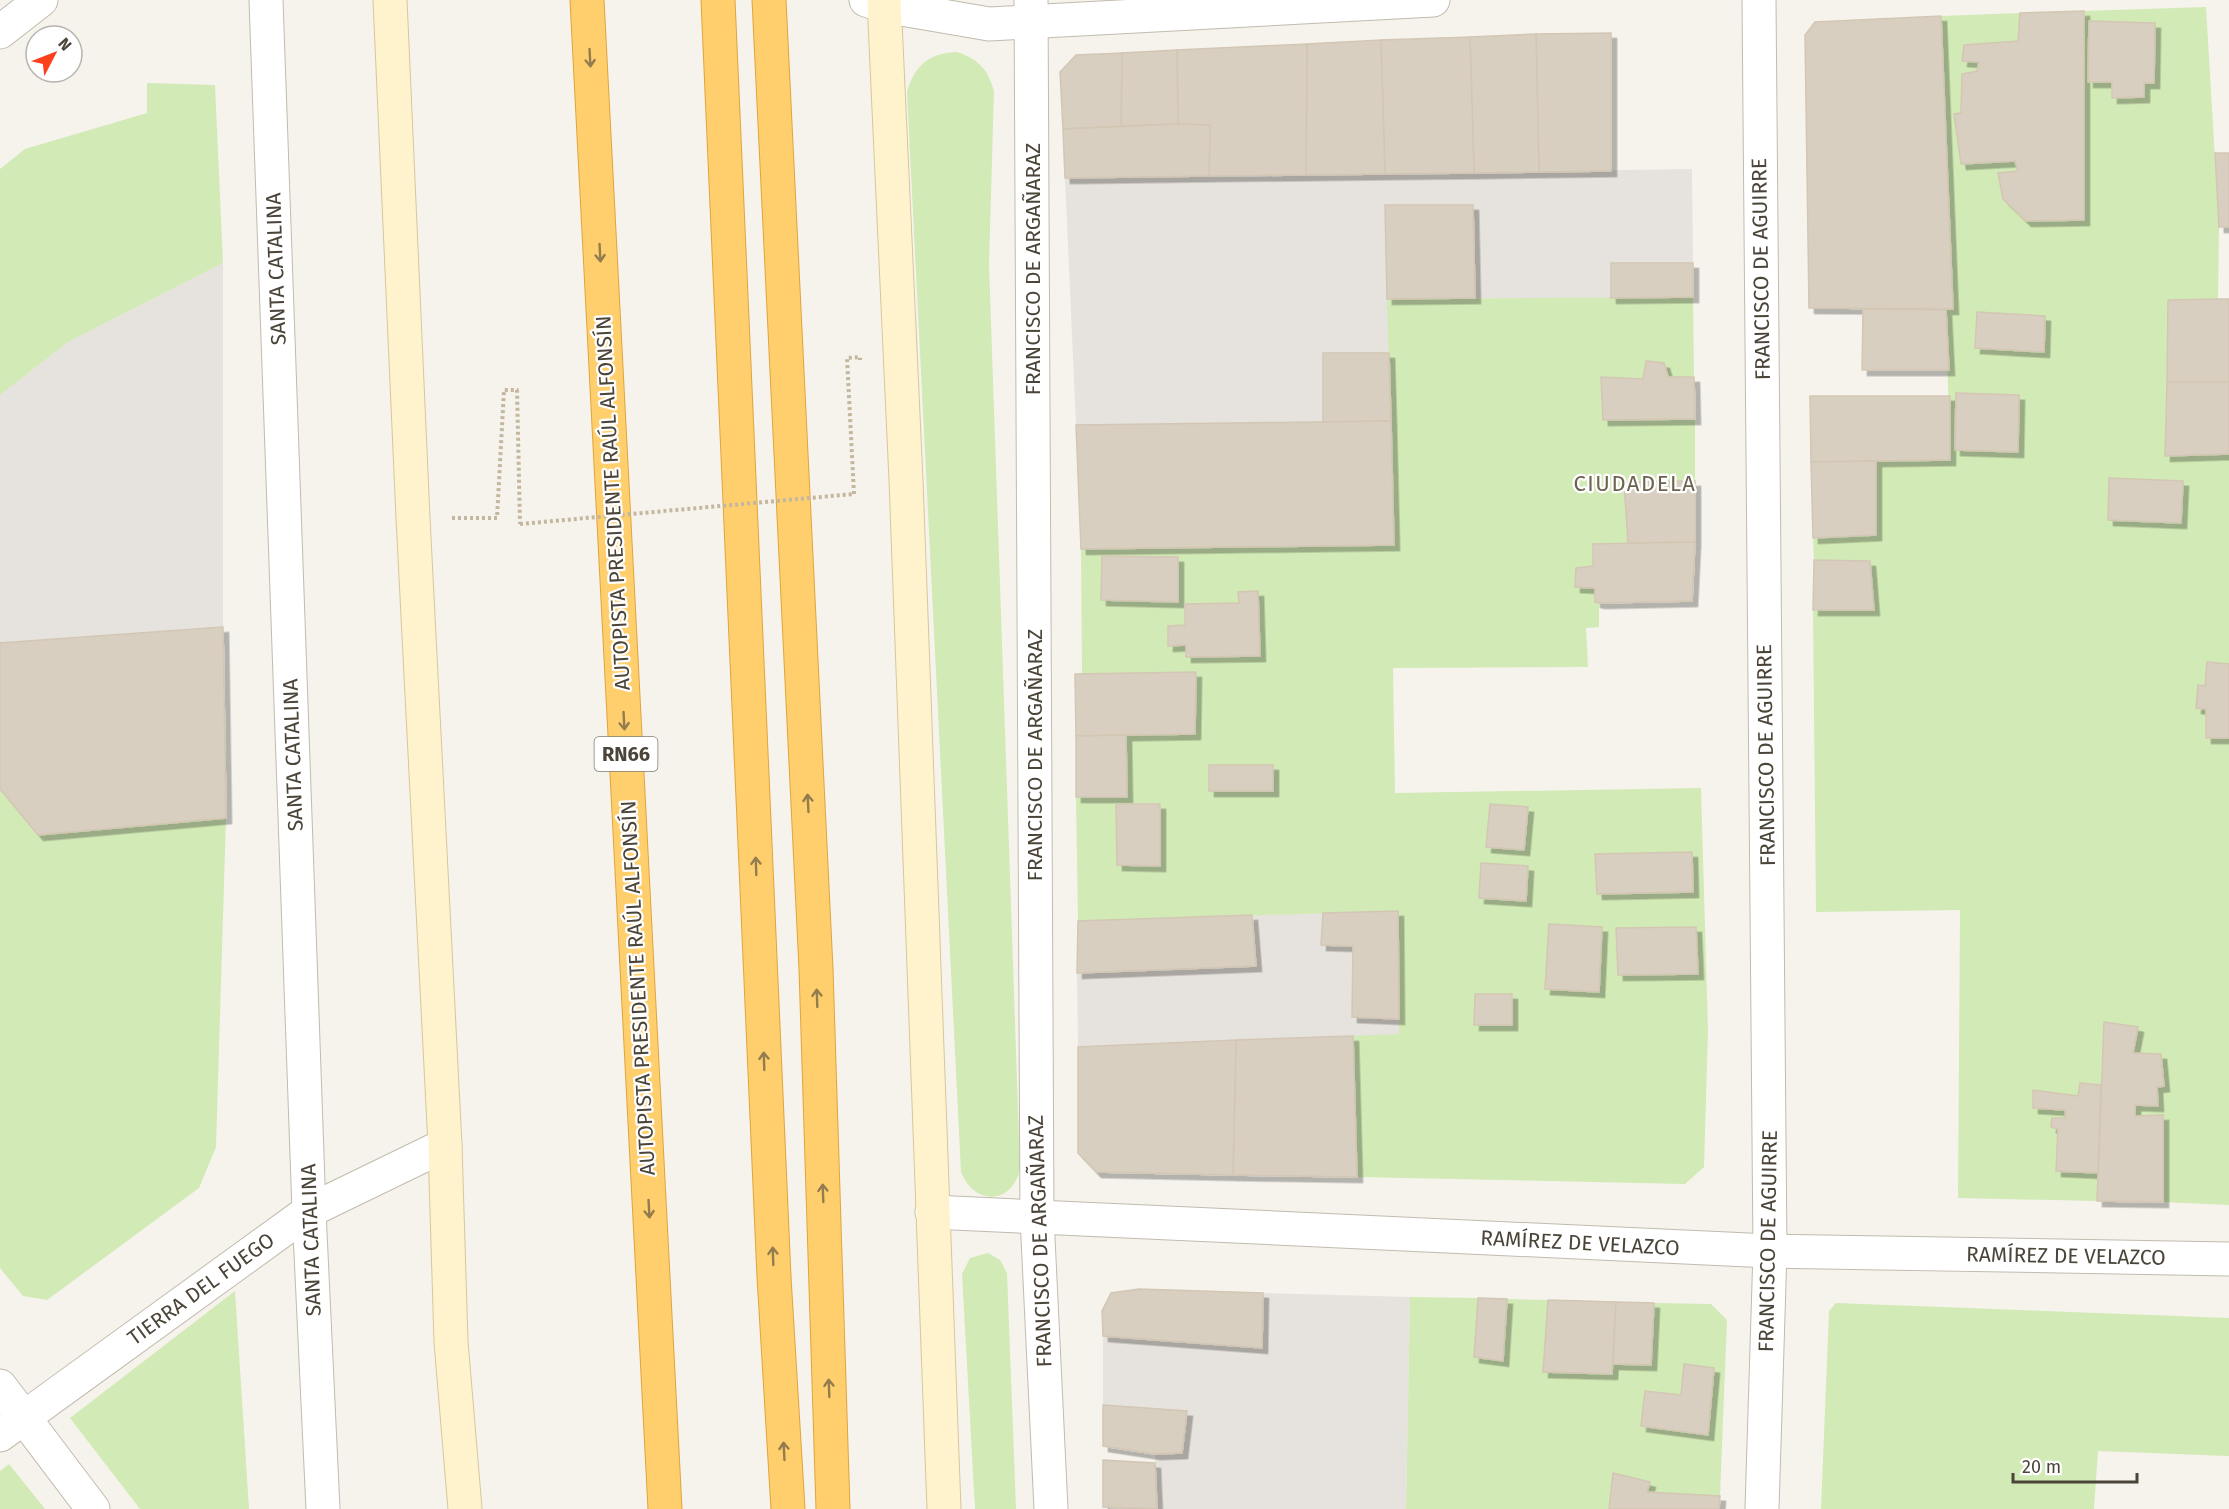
<svg xmlns="http://www.w3.org/2000/svg" width="2229" height="1509" font-family="'Fira Sans',sans-serif">
  <defs>
    <filter id="shadow"><feDropShadow dx="5.5" dy="5.5" stdDeviation="0" flood-color="#0004"/></filter>
  </defs>
  <rect width="100%" height="100%" fill="#f6f3ec"/>
  <g fill="#e6e2dd">
    <path d="M1692,169L1693,263H1611V298H1475L1473,205H1386L1389,353H1323V422L1076,425L1065,178Z"/>
    <path d="M223,263V627L0,643V395L68,342Z"/>
    <path d="M1323,913L1321,945L1353,946L1352,1017L1399,1019V1035L1078,1047L1077,973L1255,966L1252,915Z"/>
    <path d="M1263,1293L1410,1297L1406,1509H1157L1155,1454L1182,1453L1187,1411L1103,1405V1336L1262,1348Z"/>
  </g>
  <g fill="#d2eab5">
    <path d="M2206,7L2219,227L2218,299L2168,300L2165,456L2229,454V1205L2163,1202V1115L2135,1116V1105L2158,1106L2157,1087L2164,1086L2161,1055L2133,1053L2138,1027L2104,1022L2101,1085L2081,1083L2078,1096L2033,1090L2034,1108L2065,1110L2066,1118H2052L2051,1127L2058,1129L2056,1171L2098,1173L2097,1201L1958,1198L1960,910L1816,912L1813,610L1874,609L1870,561L1814,560L1813,538L1875,535L1876,461L1950,460L1946,310L1953,309L1941,16L2020,13L2018,41L1962,60L1979,62L1977,71L1962,74L1961,113L2015,161L2018,171L1998,174L2003,199L2026,221L2084,220V11Z"/>
    <path d="M957,52C978,59 988,69 994,91L989,264L1020,1168C1013,1205 974,1206 961,1172L907,92C915,65 929,53 957,52Z"/>
    <path d="M147,83L215,85L223,263L68,342L0,395V169L25,149L147,113Z"/>
    <path d="M1693,297L1694,377H1668L1663,363L1646,361L1643,379L1601,377L1603,420L1695,419V481L1624,482L1628,543L1594,544L1593,566L1576,568L1575,587L1595,588V602L1599,603V627L1586,628L1588,667L1393,668L1395,793L1701,788L1708,1031L1704,1167L1685,1184L1357,1177L1353,1036L1399,1034L1398,911L1078,921L1076,797L1127,796L1126,735L1195,733L1196,673L1082,674L1081,549L1394,545L1387,299Z"/>
    <path d="M0,789L38,835L226,818L216,1147L199,1188L47,1300L23,1296L0,1268Z"/>
    <path d="M988,1253L1000,1260L1007,1273L1016,1509H975L962,1274L970,1258Z"/>
    <path d="M235,1291L249,1509H140L70,1418Z"/>
    <path d="M1410,1297L1478,1298L1474,1357L1503,1360L1507,1299L1548,1300L1544,1372L1612,1374L1613,1364L1651,1365L1654,1303L1711,1304L1727,1320L1720,1496L1647,1492L1650,1483L1613,1474L1609,1509H1406Z"/>
    <path d="M1836,1303L2229,1318V1456L2098,1451L2094,1509H1821L1829,1311Z"/>
    <path d="M9,1464L45,1509H0V1471Z"/>
  </g>
  <g fill="#d8cfc1" stroke="#d3c7b4" stroke-width="1.5" filter="url(#shadow)">
    <path d="M2084,11V220L2026,221L2003,199L1998,173L2018,171L2015,161L1961,164L1954,114L1961,113L1962,74L1977,71L1979,62L1962,61L1964,45L2018,41L2020,13Z"/>
    <path d="M1941,16L1953,309L1809,308L1805,35L1815,22Z"/>
    <path d="M2089,21L2155,23L2154,83H2144V97L2112,98V82H2088Z"/>
    <path d="M1611,33V171L1539,172L1536,34Z"/>
    <path d="M1536,34L1539,172L1474,173L1470,37Z"/>
    <path d="M1470,37L1474,173L1385,174L1381,40Z"/>
    <path d="M1381,40L1385,174L1306,175L1307,44Z"/>
    <path d="M1307,44L1306,175L1209,176L1210,125L1178,124L1177,50Z"/>
    <path d="M1177,50L1178,124L1121,126L1122,53Z"/>
    <path d="M1122,53L1121,126L1063,129L1060,72L1076,55Z"/>
    <path d="M1178,124L1210,125L1209,176L1065,178L1063,129Z"/>
    <path d="M2215,153H2229V227H2219Z"/>
    <path d="M1385,205H1473L1475,298L1387,299Z"/>
    <path d="M1611,263H1693V297L1611,298Z"/>
    <path d="M2218,299H2229V382H2167L2168,300Z"/>
    <path d="M1863,309L1946,310L1949,370H1862Z"/>
    <path d="M1977,312L2045,316L2044,352L1975,348Z"/>
    <path d="M1323,353H1389L1391,421L1323,422Z"/>
    <path d="M1646,361L1664,363L1668,377H1694L1695,419L1603,420L1601,377L1643,379Z"/>
    <path d="M2167,382H2229V454L2165,456Z"/>
    <path d="M1956,393L2019,395L2018,452L1955,450Z"/>
    <path d="M1810,396H1950V460L1811,462Z"/>
    <path d="M1391,421L1394,545L1081,549L1076,425Z"/>
    <path d="M1876,461V535L1813,538L1811,462Z"/>
    <path d="M2109,478L2183,481L2181,523L2108,520Z"/>
    <path d="M1695,481V542L1628,543L1624,482Z"/>
    <path d="M1695,542L1692,601L1599,603L1595,602V588L1575,587L1576,568L1593,566V544Z"/>
    <path d="M1102,556L1178,557V602L1101,600Z"/>
    <path d="M1814,560L1870,561L1874,610H1813Z"/>
    <path d="M1258,591L1260,656L1186,657V645L1168,646V626L1185,625V604L1239,603L1238,592Z"/>
    <path d="M223,627L226,818L38,835L0,789V643Z"/>
    <path d="M2207,662L2229,664V738H2206V709L2196,708L2198,685L2205,686Z"/>
    <path d="M1196,672L1195,734L1076,736L1075,674Z"/>
    <path d="M1126,735L1127,797H1076V736Z"/>
    <rect x="1209" y="765" width="64" height="26"/>
    <path d="M1116,804H1160V866L1117,865Z"/>
    <path d="M1490,804L1528,807L1524,850L1486,847Z"/>
    <path d="M1692,852L1693,892L1597,894L1595,854Z"/>
    <path d="M1481,863L1528,866L1526,901L1479,898Z"/>
    <path d="M1398,911L1399,1019L1352,1017L1353,946L1321,945L1323,913Z"/>
    <path d="M1252,915L1256,966L1077,973L1078,921Z"/>
    <path d="M1549,924L1602,927L1599,992L1545,989Z"/>
    <path d="M1696,927L1698,974L1618,975L1616,928Z"/>
    <path d="M1475,994H1512V1025H1474Z"/>
    <path d="M2104,1022L2138,1027L2133,1053L2161,1054L2164,1086L2157,1087L2158,1106L2135,1105V1116L2163,1115V1202L2097,1201Z"/>
    <path d="M1353,1036L1357,1177L1233,1175L1236,1040Z"/>
    <path d="M1236,1040L1233,1175L1096,1172L1078,1153V1047Z"/>
    <path d="M2080,1083L2101,1085L2098,1173L2056,1171L2058,1129L2051,1127L2052,1118H2066L2065,1110L2033,1108V1090L2078,1096Z"/>
    <path d="M1139,1289L1263,1293L1262,1348L1103,1336L1102,1311L1111,1293Z"/>
    <path d="M1478,1298L1507,1299L1503,1361L1474,1357Z"/>
    <path d="M1548,1300L1616,1302L1612,1374L1543,1372Z"/>
    <path d="M1616,1302L1654,1303L1651,1365L1613,1364Z"/>
    <path d="M1684,1364L1714,1368L1708,1435L1641,1426L1645,1391L1681,1395Z"/>
    <path d="M1103,1405L1187,1411L1182,1453L1155,1454L1103,1446Z"/>
    <path d="M1103,1460L1155,1463L1157,1509L1103,1507Z"/>
    <path d="M1613,1473L1650,1482L1647,1492L1720,1496L1719,1509H1609Z"/>
  </g>
  <g fill="none" stroke-linecap="round" stroke-linejoin="round">
    <g stroke="#c2bbae" stroke-width="35">
      <g id="street">
        <path d="M266,0L309,1211L323,1509"/>
        <path d="M866,0L884,6L989,24L1433,0"/>
        <path d="M1031,0L1037,1217L1051,1509"/>
        <path d="M1759,0L1770,1251L1762,1509"/>
        <path d="M0,32L41,0"/>
        <path d="M932,1212L1770,1251L2229,1259"/>
        <path d="M0,1386L93,1509"/>
        <path d="M0,1435L309,1211L445,1145"/>
      </g>
    </g>
    <g stroke="#d6c79b" stroke-width="35">
      <g id="secondary">
        <path d="M390,0L413,518L445,1145L451,1342L465,1509"/>
        <path d="M884,0L906,480L944,1509"/>
      </g>
    </g>
    <g stroke="#e0a43c" stroke-width="35">
      <g id="highway">
        <path d="M587,0L665,1509"/>
        <path d="M718,0L774,1277L788,1509"/>
        <path d="M769,0L816,969L833,1509"/>
      </g>
    </g>
    <g stroke="#c4b79f" stroke-width="4" stroke-dasharray="3 3" stroke-linecap="butt">
      <path d="M854,494L847,358L860,357V360"/>
      <path d="M452,518H497L504,390H517L520,524"/>
    </g>
    <use href="#street" stroke="#fff" stroke-width="33"/>
    <use href="#secondary" stroke="#fff3cd" stroke-width="33"/>
    <use href="#highway" stroke="#ffcf6e" stroke-width="33"/>
    <path stroke="#c4b79f" stroke-width="4" stroke-dasharray="3 3" stroke-linecap="butt" d="M520,524L854,494"/>
  </g>
  <defs><path id="oneway-shaft" d="M-6 0H5M1.5-3L5.5 0L1.5 3" fill="none" stroke-width="1.6" stroke-linecap="round" stroke-linejoin="round" transform="scale(1.5)"/></defs>
  <g stroke="#937c4e">
    <use href="#oneway-shaft" transform="translate(590 58) rotate(87)"/>
    <use href="#oneway-shaft" transform="translate(600 253) rotate(87)"/>
    <use href="#oneway-shaft" transform="translate(624 721) rotate(87)"/>
    <use href="#oneway-shaft" transform="translate(808 803) rotate(-93)"/>
    <use href="#oneway-shaft" transform="translate(756 866) rotate(-92)"/>
    <use href="#oneway-shaft" transform="translate(817 998) rotate(-92)"/>
    <use href="#oneway-shaft" transform="translate(764 1061) rotate(-92)"/>
    <use href="#oneway-shaft" transform="translate(823 1193) rotate(-92)"/>
    <use href="#oneway-shaft" transform="translate(649 1209) rotate(87)"/>
    <use href="#oneway-shaft" transform="translate(773 1256) rotate(-92)"/>
    <use href="#oneway-shaft" transform="translate(829 1388) rotate(-92)"/>
    <use href="#oneway-shaft" transform="translate(784 1451) rotate(-93)"/>
  </g>
  <g text-anchor="middle" stroke-width="4.5" stroke-linejoin="round" paint-order="stroke">
    <rect fill="#fff" stroke="#817c74" stroke-width="1.5" x="594.5" y="737" width="63" height="34" rx="4.5"/>
    <g font-size="20" font-weight="bold" fill="#4b4439">
      <text x="626" y="761">RN66</text>
    </g>
    <g font-size="21" fill="#4b4439" stroke="#fff">
      <text transform="translate(276 269) rotate(-92)" y="7">SANTA CATALINA</text>
      <text transform="translate(1033 269) rotate(-90)" y="7">FRANCISCO DE ARGAÑARAZ</text>
      <text transform="translate(1761 269) rotate(-91)" y="7">FRANCISCO DE AGUIRRE</text>
      <text transform="translate(613 503) rotate(-93)" y="7">AUTOPISTA PRESIDENTE RAÚL ALFONSÍN</text>
      <text transform="translate(293 755) rotate(-92)" y="7">SANTA CATALINA</text>
      <text transform="translate(1035 755) rotate(-90)" y="7">FRANCISCO DE ARGAÑARAZ</text>
      <text transform="translate(1766 755) rotate(-91)" y="7">FRANCISCO DE AGUIRRE</text>
      <text transform="translate(638 988) rotate(-93)" y="7">AUTOPISTA PRESIDENTE RAÚL ALFONSÍN</text>
      <text transform="translate(311 1240) rotate(-92)" y="7">SANTA CATALINA</text>
      <text transform="translate(1040 1241) rotate(-92)" y="7">FRANCISCO DE ARGAÑARAZ</text>
      <text transform="translate(1768 1241) rotate(-89)" y="7">FRANCISCO DE AGUIRRE</text>
      <text transform="translate(1580 1243) rotate(3)" y="7">RAMÍREZ DE VELAZCO</text>
      <text transform="translate(2066 1256) rotate(1)" y="7">RAMÍREZ DE VELAZCO</text>
      <text transform="translate(201 1289) rotate(-36)" y="7">TIERRA DEL FUEGO</text>
    </g>
    <g font-size="22" letter-spacing="1.5" fill="#6e6250" stroke="#fff">
      <text x="1635" y="491">CIUDADELA</text>
    </g>
  </g>
  <g transform="translate(54 54) rotate(48)"><circle r="28" fill="#ffffff" stroke="#b7b4b0" stroke-width="1.5"/>
  <path d="M0-4.5L10 22L0 15L-10 22Z" fill="#fc3f1d"/>
  <text y="-9" font-size="16" font-weight="bold" text-anchor="middle" fill="#4b4439">N</text>
  </g>
  <path d="M2013 1473v9h124v-9" fill="none" stroke="#4b4439" stroke-width="3"/>
  <text x="2022" y="1473" font-size="18" fill="#4b4439" stroke="#ffffff" stroke-width="4.5" paint-order="stroke">20 m</text>
</svg>
